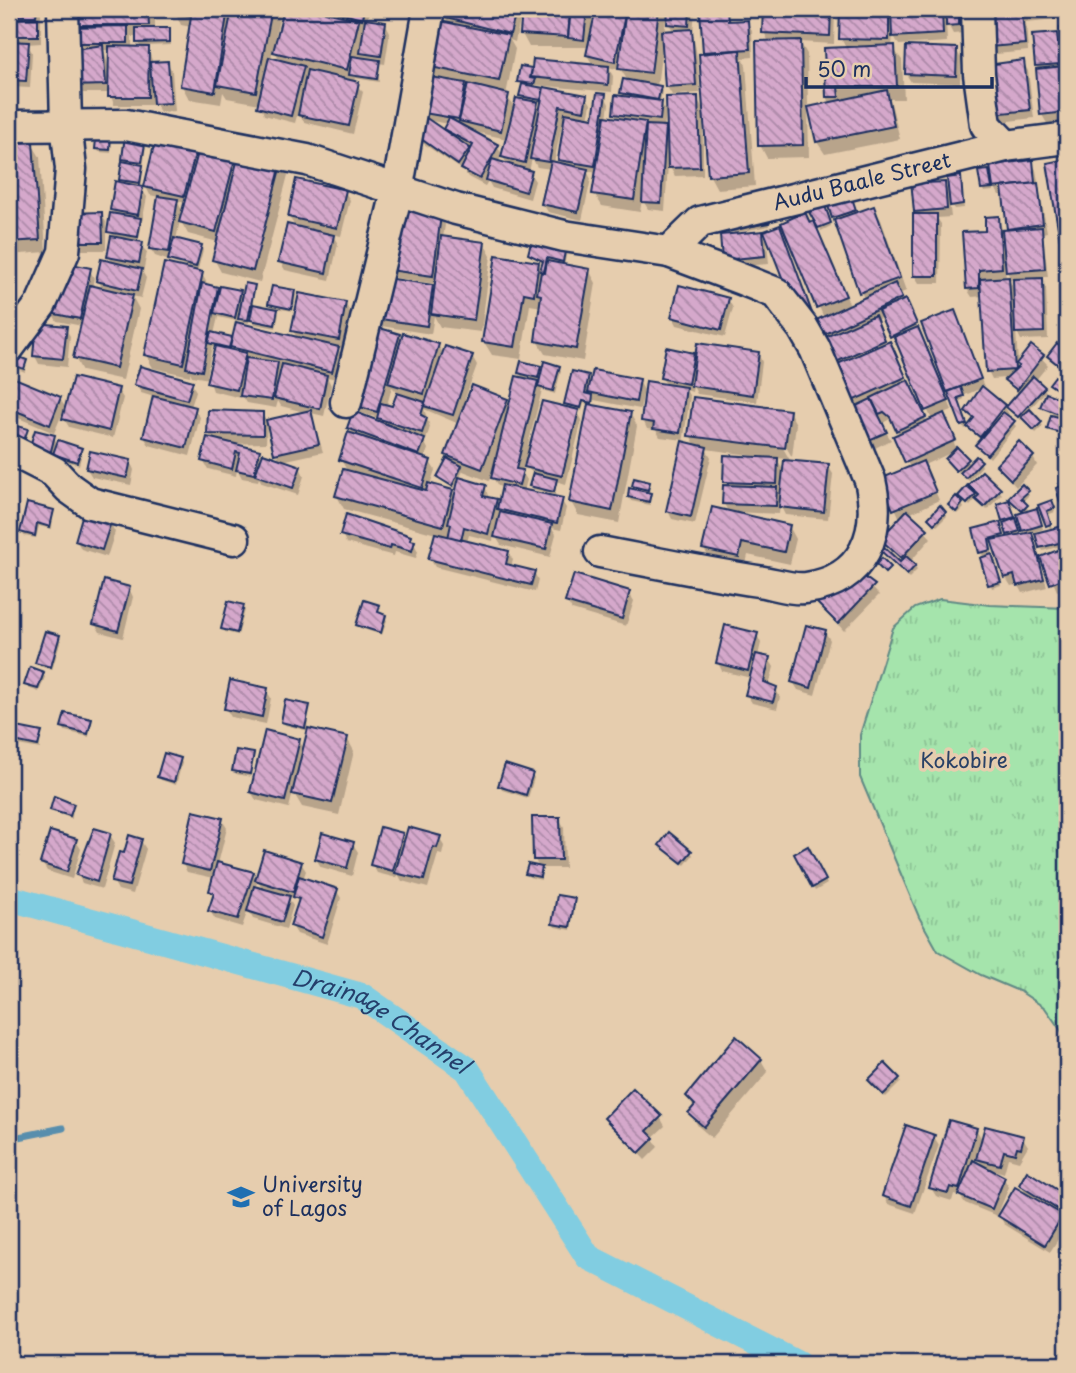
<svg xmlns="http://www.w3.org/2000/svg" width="1076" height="1373" font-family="'Playpen Sans',sans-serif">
  <defs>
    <pattern id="park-tufts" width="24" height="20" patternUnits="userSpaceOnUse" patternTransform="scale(1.75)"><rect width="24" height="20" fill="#a5e4ac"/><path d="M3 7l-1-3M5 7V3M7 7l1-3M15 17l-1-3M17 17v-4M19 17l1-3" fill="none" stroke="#8dc496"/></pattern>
    <pattern id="building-back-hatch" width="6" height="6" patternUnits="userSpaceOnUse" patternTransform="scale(1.75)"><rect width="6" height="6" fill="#d5a8cb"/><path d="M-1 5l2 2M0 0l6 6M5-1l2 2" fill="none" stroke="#ac89a8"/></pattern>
  </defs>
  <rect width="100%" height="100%" fill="#e6cdae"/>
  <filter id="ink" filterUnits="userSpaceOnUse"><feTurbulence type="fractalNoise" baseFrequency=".0143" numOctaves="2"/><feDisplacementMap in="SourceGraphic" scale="14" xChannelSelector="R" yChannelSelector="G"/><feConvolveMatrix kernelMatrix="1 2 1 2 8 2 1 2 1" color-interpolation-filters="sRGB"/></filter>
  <g filter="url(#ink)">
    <path fill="url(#park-tufts)" stroke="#608a85" stroke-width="2" d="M940,599L990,605L1067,608V1039L1045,1008L1021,992L981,975L938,951L919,917L860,777V735L893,628L915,608Z"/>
    <g fill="#0003" fill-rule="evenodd">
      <path d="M9,9H41V43L27,44L32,52L30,88L10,87L9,101Z"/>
      <path d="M77,9H155V30L169,29L171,45L147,46L153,63H167L172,71L175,111L160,112L152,99V105H114L110,93H75L80,29ZM132,37H137L141,48H132ZM104,50H111V65H108Z"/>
      <path d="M174,9H281L275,39L278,40L286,9H370L367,21L385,23L390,32L385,64L379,63V82L355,78L354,83L363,92L353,134L304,122L298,112L295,123L264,115L260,104L227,98L223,92L221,104L189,99L182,86L191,27L181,25ZM273,49L281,61L271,59Z"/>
      <path d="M446,9H522L523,12L524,9H592V36L623,16L626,21L628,9H695L693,34L697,56L706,55L704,52L726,10L731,23L747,22L752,30L753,57L742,58L746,65L755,186L717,189L710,176L701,56H697L700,93L672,95L667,87L662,47L657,87L662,91L660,102L666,111L664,128L669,136L697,98L703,109V175L675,176L668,164L665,211L648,209L642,199L640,212L602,206L594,193L597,173L587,171L591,179L582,220L548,212L543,204L551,169L537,167L532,158L529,172L535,181L530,199L492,188L488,181L485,186L468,177L464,171L421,142L416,134L420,111L436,79L428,66L449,24L444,17ZM521,16L522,34L529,47H589L587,55L594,67L533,74L531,70L519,81L523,85L521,96L524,101L515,108L506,95L515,49L510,40L515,42ZM666,19L674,32L664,33ZM608,67L621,70L628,81L622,93L625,98L615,114L618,120L607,118L609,104L605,96L595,120L588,119L591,104L586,96L536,88V85L612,92L613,76ZM536,102L543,103L541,111ZM426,120L448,124L443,132ZM562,124H565L559,160L563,165L554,163ZM471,131L507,139L503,156L497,146ZM502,155L508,166L498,163Z"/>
      <path d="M764,9H835L834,44L800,42L807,54L809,157L767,158L760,145L769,42L764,32Z"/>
      <path d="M842,9H889L893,15L892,9H962L963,33L953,34L946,21L947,42L899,45L893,34L892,47L902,60L904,99H890L900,139L825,154L817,142L810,108L831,104L827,97L847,49L841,39Z"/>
      <path d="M988,9H1006L1007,15H1012L1008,9H1067V18L1026,22L1028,51L996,54L991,46Z"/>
      <path d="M1067,28V126L1049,127L1042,115L1037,66L1056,35L1064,47L1062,29Z"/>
      <path d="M956,50L961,58L960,84L911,82L906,74Z"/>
      <path d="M1023,62L1028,71L1034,118L1000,122L995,114Z"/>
      <path d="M112,137L111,153L99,152L97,148Z"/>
      <path d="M146,143L141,188L147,197L138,243L147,252L143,273L146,278L141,298L132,296L139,309L123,380L82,371L75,358L82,326L57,321L52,313L89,269L94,278L92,287L103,289L98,280L113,263L109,257L113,235L108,231L116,216L112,209L124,185L121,179L127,164L124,159Z"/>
      <path d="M32,144L40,157L46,252L9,255V145Z"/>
      <path d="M194,152L198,158L234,161L238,167L281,162L288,175L260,282L221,272L214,259L218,242L188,234L180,220L176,240L201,246L203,250L197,273L202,274L209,287L217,288L220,293L240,292L244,299L253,286L252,306L274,310L270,304L294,292L296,295L293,311L275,308L279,314L276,328L254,324L250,317L249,323L242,322L238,315L237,321L218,317L214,334L231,338L233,343L298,339L293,331L345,303L350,312L343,348L337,347L342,356L337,379L327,377L331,385L324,416L311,413L323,452L282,461L300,467L304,476L298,495L262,483L259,478L258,481L242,478L237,469L236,476L208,469L203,461L212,440L209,433L262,414L267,422L308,413L281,406L278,401L276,408L247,403L242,395L241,398L213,391L209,379L192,376L190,372V376L153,368L146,355L190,268L155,256L150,248L159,197L150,195L146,187ZM177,201L186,203L183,212ZM212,347L216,348L209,377L206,376ZM267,422L279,460L263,458L258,451L227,444L266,443Z"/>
      <path d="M1067,161V253L1063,246L1049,164Z"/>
      <path d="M1032,162L1036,170L1047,232L1043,233L1048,277H1040L1046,288L1048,339L1021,340L1016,330L1018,364L1031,347L1048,365L1035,381L1046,391L1029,410L1043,426L1036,433L1023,417L1021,420L1007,408L1019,395L1005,378L992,379L988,371L983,296L972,297L967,289L987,232L998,218L1003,231H1009L1005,195H999L992,182L993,191L984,192L982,188L989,172L994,181ZM1005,268L1011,279H1006ZM1015,279V291L1009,280Z"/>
      <path d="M960,178L964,208L954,209L949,201L951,217L937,218L941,224L940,283H919L914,275L918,216L916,212L925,180L927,185L944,183L950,195Z"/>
      <path d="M345,192L350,200L341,236L332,234L338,244L330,280L285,270L280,262L296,228L289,217Z"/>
      <path d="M853,201L857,214L874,208L881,220L906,291L899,294L921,333L952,410L942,414L957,450L970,465L980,462L982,466L969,481L949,463L955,451L924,465L939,500L909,514L931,538L910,562L917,570L909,578L885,554L900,565L903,561L882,539L900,519L883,480L910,468L896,437L900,435L890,419L881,424L891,440L875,448L859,414L805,325L780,227L815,322L824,318L783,224H810L826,212L831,226L821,231L819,223L814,224L850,305L864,299L834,217ZM883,317L897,344L899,343L932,420L927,423L896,356L875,320Z"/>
      <path d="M101,214L106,222V250H77L72,242Z"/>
      <path d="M440,216L445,225L443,238L484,243L491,256L481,332L440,327L434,316L431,334L381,326L376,318L432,287L436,293L437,284L396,278L391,270Z"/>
      <path d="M768,220L769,226L738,232V235L762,233L767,241L769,264L728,267L735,235L732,229Z"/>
      <path d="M534,241L567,251L564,266L589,270L596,283L583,361L545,354L537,341L542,307L530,305L521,359L492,355L484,342L538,264L542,271L546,265L530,254Z"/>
      <path d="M1061,288H1067V322L1061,314Z"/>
      <path d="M728,299L733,308L725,337L677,325L673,317Z"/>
      <path d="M9,302L15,306L13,313L9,312Z"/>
      <path d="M959,320L984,387L963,396L964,399L958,402L968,427L965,429L949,391Z"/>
      <path d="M65,328L70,336L67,367L39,364L35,356Z"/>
      <path d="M398,335L402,341L438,345L444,355L472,356L477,365L465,398L468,399L507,400L511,406L523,379L519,372L540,367L543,373L559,367L561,371L555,394L542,390L528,445L532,446L569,409L565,404L588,377L592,383L639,381L644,390L640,409L594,400L593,406L630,413L637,426L619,523L578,515L571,502L590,405L584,403L582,411L576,409L582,420L566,484L556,481L555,498L561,500L566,508L561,530L552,528L556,534L550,557L501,545L494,534L493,541L469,535L467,542L508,552L513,560L511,567L534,572L538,580L535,592L435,567L430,559L436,534L344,509L337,496L348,472L341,460L354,436L349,427L359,415L352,404ZM392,387L398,393L393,408L387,405ZM424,409L459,424L447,455L449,458L439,477L454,488L459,479L456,498L452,491L430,485L435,470L430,462L424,460L428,449L423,439L426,440L430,427ZM361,413L379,418L382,425L360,416ZM524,463L534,475L533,489L555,495V498L524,491L527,480L522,472ZM463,471L489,481L491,475L498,486L504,488L499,507L496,501L489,499L485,486L459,479Z"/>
      <path d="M758,353L762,362L757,402L697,394L693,386L692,392L686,390L690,397L683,443L696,446L690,435L789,411L796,424L792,457L782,440L779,441L791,462L828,466L833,474L828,519L785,515L780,505L779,514L735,512L789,526L796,539L790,564L748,555L745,569L712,562L704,549L729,513L724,504L728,487L725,481L757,456L706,449L711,457L695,524L672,519L668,511L684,440L660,437L656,430L647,429L643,420L667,386L662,378L693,355L696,360ZM776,458L786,459L784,472Z"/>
      <path d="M9,360L26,361L25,372L10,366Z"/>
      <path d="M13,380L60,399L65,407L54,433L9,414V390Z"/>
      <path d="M191,383L196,391L191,407L200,417L190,456L149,445L144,437L154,397L141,393L136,385Z"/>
      <path d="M118,390L123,398L113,438L69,427L64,419Z"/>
      <path d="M1047,396L1067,403V419L1063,417L1067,424L1063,436L1049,429L1053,414L1042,407Z"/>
      <path d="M1004,406L1009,414L1007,417L1016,426L990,458L977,445L981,441L969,427L974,421L967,411Z"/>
      <path d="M54,437L56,442L80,449L82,453L79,465L57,458L53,451L51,457L33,452Z"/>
      <path d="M1033,457L1037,465L1016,487L998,466Z"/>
      <path d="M130,461L134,470L131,485L92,477L87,469Z"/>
      <path d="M982,473L1002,494L987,510L977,498L970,506L961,496Z"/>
      <path d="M649,483L650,505L631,501L629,497L638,492L634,485Z"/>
      <path d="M1027,492L1029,495L1022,502L1030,512L1038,513L1043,529L1030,533L1040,559L1062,550L1067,559V587L1057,591L1043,559H1040L1047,587L1023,593L1018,584L1011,586L1006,578L993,541L989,542L992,553L983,556L981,552L975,530L1001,527L1004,538L1011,539L1003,520L1011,506L1021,537L1026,535L1019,515L1025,513L1013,501Z"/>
      <path d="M962,504L964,508L958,514L950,505Z"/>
      <path d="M1041,506H1053L1055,512L1047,515L1053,531L1063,528L1067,544L1043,551L1041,547L1051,531Z"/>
      <path d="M53,511L52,529L39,526L36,538L24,536L22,532Z"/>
      <path d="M945,513L947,516L937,526L932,522Z"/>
      <path d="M347,517L410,537L418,551L416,558L395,552L394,556L346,543L342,534Z"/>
      <path d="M110,523L115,532L107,557L81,549L77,541Z"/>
      <path d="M982,559L994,560L1001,585L992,588Z"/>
      <path d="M860,575L879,595L844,631L818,602Z"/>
      <path d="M129,588L133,597L123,638L100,632L95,624Z"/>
      <path d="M629,593L634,601L626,626L572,610L567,602Z"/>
      <path d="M243,606L245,610L238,635L225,632L223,628Z"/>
      <path d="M379,607V615L387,620L382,635L360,628L358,625Z"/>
      <path d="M825,632L830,640L815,695L798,690L793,682Z"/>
      <path d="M757,635L761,643L758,656L769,659L774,667L769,686L775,688L780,697L777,709L752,703L747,695L751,678L722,671L718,663Z"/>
      <path d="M59,637L61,640L52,670L39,666L37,662Z"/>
      <path d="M42,673L45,677L39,692L28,688L26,685Z"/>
      <path d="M266,690L271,698L266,724L231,717L226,709Z"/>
      <path d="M9,694L16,700L9,719Z"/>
      <path d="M309,707L307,729L347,738L354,751L339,815L302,807L293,792L289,808L256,800L251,792L299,740L304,749L309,731L285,725L283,722Z"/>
      <path d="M91,721L89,737L65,731L63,727Z"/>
      <path d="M40,734V749L18,745L16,741Z"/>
      <path d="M253,755L251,777L236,774L234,770Z"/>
      <path d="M180,759L182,763L176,785L161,780L159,777Z"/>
      <path d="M532,775L534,778L528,798L502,790L500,786Z"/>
      <path d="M73,805L72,819L52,810Z"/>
      <path d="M559,818L564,827L565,868H541V880L529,877L527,873L539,868L535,860Z"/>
      <path d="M222,820L227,828L218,864L252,874L257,881L265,852L301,863L306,871L303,879L336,890L341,898L327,944L297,934L292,926L299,905L296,898L287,896L293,906L286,929L253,919L248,910L242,927L215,919L210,911L214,878L187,872L182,863ZM258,880L263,890L255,888Z"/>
      <path d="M402,834L406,841L439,838L444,846L442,855L438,854L428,888L402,881L398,874L397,878L377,873L372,864Z"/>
      <path d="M110,835L115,843L102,889L82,883L78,875Z"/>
      <path d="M76,841L81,849L72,879L47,871L42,863Z"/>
      <path d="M141,841L146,849L133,894L118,890L113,881L125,855Z"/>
      <path d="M353,844L358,852L352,876L321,867L316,859Z"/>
      <path d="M664,848L691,852L693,855L685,865Z"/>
      <path d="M808,848L827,884L815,891L796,854Z"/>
      <path d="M574,900L571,930L555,927L553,923Z"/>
      <path d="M761,1060L768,1072L712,1138L698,1126L690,1113L694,1108L688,1097Z"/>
      <path d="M899,1079L901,1082L886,1097L872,1084Z"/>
      <path d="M660,1117L665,1126L652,1138L658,1147L645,1160L606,1118Z"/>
      <path d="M976,1129L983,1141L1023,1138L1028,1146L1019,1161L1008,1158L1004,1173L988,1168L1004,1179L1009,1187L997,1216L965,1203L960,1196L954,1194L952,1201L936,1196L931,1188ZM976,1155L983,1167L973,1162Z"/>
      <path d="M934,1137L939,1145L915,1213L888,1204L884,1196Z"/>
      <path d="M1028,1174L1067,1198V1219L1061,1216L1067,1225L1050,1252L1004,1224L1000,1216L1027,1196L1021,1185Z"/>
    </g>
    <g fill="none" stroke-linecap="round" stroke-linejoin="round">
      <path stroke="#588ead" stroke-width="7" d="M9,1139L63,1128"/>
      <path stroke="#81cde1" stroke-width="26" id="s1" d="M9,898L362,996L467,1069L588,1257L798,1364"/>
    </g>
    <g fill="url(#building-back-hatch)" stroke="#1b2f5e" stroke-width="2">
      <path d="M9,9H37L36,16H9Z"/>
      <path d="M75,9H148L149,25H75Z"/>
      <path d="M172,9H228L215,92L180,86L191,16L172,13Z"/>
      <path d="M232,9H272L256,92L217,85Z"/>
      <path d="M284,9H313L359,20L347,70L273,52Z"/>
      <path d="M324,9H364L362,19Z"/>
      <path d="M444,9H517L510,34L442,17Z"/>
      <path d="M522,9H570L568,37L520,34Z"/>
      <path d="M571,9H587L584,40L568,38Z"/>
      <path d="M596,9L625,15L615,62L586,55Z"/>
      <path d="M626,9H659L651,73L618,69Z"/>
      <path d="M668,9H690L689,26L667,24Z"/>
      <path d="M727,9L728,21L748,20L750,49L703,52L700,10Z"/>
      <path d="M763,9H831L830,36L762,33Z"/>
      <path d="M840,9H889V40L839,39Z"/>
      <path d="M891,9H942L943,34L892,37Z"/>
      <path d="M946,9H959V25L946,26Z"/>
      <path d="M987,9H1004V13L1022,12L1025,44L989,47Z"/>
      <path d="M38,18V36H9V19Z"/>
      <path d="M365,19L386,22L381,56L360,53Z"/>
      <path d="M435,20L509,35L499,81L426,66Z"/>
      <path d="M128,26V43H66V27Z"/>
      <path d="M1060,27H1067V112L1040,115L1036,69L1064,66Z"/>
      <path d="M136,28H170V42L136,43Z"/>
      <path d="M692,29L696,85L665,87L661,31Z"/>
      <path d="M1057,33L1060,64L1035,66L1032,35Z"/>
      <path d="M801,40L803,145L758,146L756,41Z"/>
      <path d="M9,41L29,42L26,81L9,80Z"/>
      <path d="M103,45L106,85L69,86V50Z"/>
      <path d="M895,45L897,87H838L839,97H826L824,48Z"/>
      <path d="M109,46L149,47L148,97H108Z"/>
      <path d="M906,46L957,48L956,76L905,74Z"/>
      <path d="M740,50L749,173L708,176L699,54Z"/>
      <path d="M352,56L380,60L377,79L349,75Z"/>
      <path d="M269,57L304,66L291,116L257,107Z"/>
      <path d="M533,59L609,66L608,85L531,77Z"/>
      <path d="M1024,60L1030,110L993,114L987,65Z"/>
      <path d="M168,61L171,103L153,104L150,62Z"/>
      <path d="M520,66L532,68L530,78L536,79L534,84L517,82Z"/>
      <path d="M307,70L359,82L349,126L298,115Z"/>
      <path d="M425,76L466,83L459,119L418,112Z"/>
      <path d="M623,79L661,86L658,100L620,93Z"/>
      <path d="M468,84L509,94L501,131L459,121Z"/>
      <path d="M522,84L544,88L541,100L519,96Z"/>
      <path d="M544,87L587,95L584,111L560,106L549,162L530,159Z"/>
      <path d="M887,90L894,126L816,142L808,107Z"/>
      <path d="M597,93L606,94L595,166L558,160L565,113L593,118Z"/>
      <path d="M615,95L662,101L660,120L613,114Z"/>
      <path d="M698,96L700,167L668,168L666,97Z"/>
      <path d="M516,98L538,102L525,163L501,157Z"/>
      <path d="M605,116L646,122L634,200L592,194Z"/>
      <path d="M425,117L470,148L458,165L414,134Z"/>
      <path d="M449,118L499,145L480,179L461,169L473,145L443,129Z"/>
      <path d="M646,125L666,126L661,203L642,202Z"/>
      <path d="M97,130L111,131L110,150L95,149Z"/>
      <path d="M125,135L146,138L142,162L122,159Z"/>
      <path d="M155,141L196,151L184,196L144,187Z"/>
      <path d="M33,142L40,240L9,242V144Z"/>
      <path d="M199,149L235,159L216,232L179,222Z"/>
      <path d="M240,150L282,161L253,271L212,260Z"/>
      <path d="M492,159L532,171L526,192L486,180Z"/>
      <path d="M1067,159V245L1061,246L1047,163Z"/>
      <path d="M1033,160L1035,183L993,188L990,165Z"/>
      <path d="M122,161L143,165L140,183L119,180Z"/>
      <path d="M551,161L588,169L578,212L541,204Z"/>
      <path d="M989,170L992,188L981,189L978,171Z"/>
      <path d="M961,176L963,204L950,206L947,178Z"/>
      <path d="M296,179L346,190L337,228L288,217Z"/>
      <path d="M926,179V183L945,182L947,209L914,212L911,180Z"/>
      <path d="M115,181L143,187L138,215L110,210Z"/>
      <path d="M1038,183L1043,224L1007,229L1002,187Z"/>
      <path d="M851,195L856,210L832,218L827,203Z"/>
      <path d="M158,196L178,199L169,252L149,249Z"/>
      <path d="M825,206L831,223L818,228L809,212Z"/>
      <path d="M874,206L900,278L859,293L834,220Z"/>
      <path d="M398,209L441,215L433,276L389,270Z"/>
      <path d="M102,212L103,242H70V213Z"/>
      <path d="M805,212L810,223L814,221L846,296L816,308L781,223Z"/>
      <path d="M110,213L141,218L138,237L107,232Z"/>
      <path d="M767,214L769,223L730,230L729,222Z"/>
      <rect x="913" y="214" width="24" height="62"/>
      <path d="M999,216L1002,268L979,270V288L966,289L962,232L985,231V217Z"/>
      <path d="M287,224L334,235L326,273L278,262Z"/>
      <path d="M780,225L812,313L798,318L764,231Z"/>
      <path d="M1042,227L1045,269L1006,272L1002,230Z"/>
      <path d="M763,231L765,256L722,260L720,235Z"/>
      <path d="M111,236L143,242L139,263L107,257Z"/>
      <path d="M441,236L485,242L474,320L431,314Z"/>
      <path d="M174,238L202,245L196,267L168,260Z"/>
      <path d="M532,239L566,246L563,262L547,258L544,272L540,271L543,261L528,254Z"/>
      <path d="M496,255L539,262L534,295L524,293L515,347L482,342Z"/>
      <path d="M101,259L142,269L137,291L96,281Z"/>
      <path d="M1067,260V281L1063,282L1060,261Z"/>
      <path d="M547,261L590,269L576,349L535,341L541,295L537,294L541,272L545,273Z"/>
      <path d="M61,262L91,268L80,319L50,313Z"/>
      <path d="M164,263L203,272L183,364L144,355Z"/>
      <path d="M380,277L433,285L427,326L374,318Z"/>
      <path d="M1009,277L1015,370L986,372L980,279Z"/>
      <path d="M1043,278L1044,332L1015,333L1013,279Z"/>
      <path d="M202,283L218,287L202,371L186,368Z"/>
      <path d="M245,283L255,285L248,320L238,319Z"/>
      <path d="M895,283L902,298L819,337L812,322Z"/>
      <path d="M90,285L133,295L116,368L73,358Z"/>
      <path d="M679,285L729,298L721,330L671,317Z"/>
      <path d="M220,286L241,290L235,318L214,313Z"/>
      <path d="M272,286L295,290L292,309L268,304Z"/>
      <path d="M1059,286H1067V314H1060Z"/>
      <path d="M299,293L346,302L339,340L291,331Z"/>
      <path d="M906,299L917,324L890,337L878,311Z"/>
      <path d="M253,304L278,309L275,325L250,320Z"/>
      <path d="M955,310L981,379L947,392L921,323Z"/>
      <path d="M875,315L885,340L834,363L823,338Z"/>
      <path d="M236,322L339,347L332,372L230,347Z"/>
      <path d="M36,323L67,326L63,359L33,356Z"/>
      <path d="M373,326L400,334L377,412L350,404Z"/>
      <path d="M918,327L949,401L925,411L894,337Z"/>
      <path d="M211,332L232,337L229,348L208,343Z"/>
      <path d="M403,333L439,344L424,394L388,383Z"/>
      <path d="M890,341L906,377L841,406L826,369Z"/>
      <path d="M697,343L759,352L753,395L691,386Z"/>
      <path d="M1057,343L1067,351V372L1047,356Z"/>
      <path d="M1031,345L1044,355L1017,390L1004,380L1019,366L1016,364Z"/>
      <path d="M215,346L246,353L237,390L206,383Z"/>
      <path d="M445,346L473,355L453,415L424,406Z"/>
      <path d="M666,347L694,353L688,384L660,378Z"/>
      <path d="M9,353L27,360L24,369L9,364Z"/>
      <path d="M246,358L278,362L272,400L240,396Z"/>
      <path d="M521,361L541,366L538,378L518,373Z"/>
      <path d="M544,361L560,366L553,391L538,387Z"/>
      <path d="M282,364L327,375L320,409L274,398Z"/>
      <path d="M140,366L193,381L187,400L134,385Z"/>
      <path d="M593,370L640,379L636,402L588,392Z"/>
      <path d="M572,371L589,375L585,393L593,395L592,403L583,401L581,408L564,404Z"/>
      <path d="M516,376L538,381L516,469L523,470L519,485L491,478Z"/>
      <path d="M1033,376L1045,387L1018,417L1006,407Z"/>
      <path d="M1055,376L1067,384V396L1049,384Z"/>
      <path d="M12,377L61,397L50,425L9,408Z"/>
      <path d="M73,377L119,388L109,431L62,419Z"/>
      <path d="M908,380L926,417L896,431L890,417L884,412L879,414L871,398Z"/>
      <path d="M646,381L686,387L680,433L653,429L654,423L641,421Z"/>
      <path d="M472,385L508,399L482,469L445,455Z"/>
      <path d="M982,386L1005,405L980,437L967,427L974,418L965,411Z"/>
      <path d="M961,387L964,396L958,398L967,424L961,426L948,392Z"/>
      <path d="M397,393L425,402L421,415L427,418L422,433L377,418L381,403L392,406Z"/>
      <path d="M1046,393L1067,401V417L1040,407Z"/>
      <path d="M153,396L196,407L186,448L143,437Z"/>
      <path d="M693,397L790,410L785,448L688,436Z"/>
      <path d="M871,399L887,432L869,440L854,407Z"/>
      <path d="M542,401L579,410L562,476L524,467Z"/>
      <path d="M588,404L631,412L612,511L569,502Z"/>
      <path d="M1030,409L1042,422L1034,430L1021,417Z"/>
      <path d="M208,410L263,412V435L207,434Z"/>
      <path d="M311,410L319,444L274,454L266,420Z"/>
      <path d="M353,411L425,439L419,455L347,428Z"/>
      <path d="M1003,412L1015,421L987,455L975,445Z"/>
      <path d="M944,413L956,440L905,463L893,436Z"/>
      <path d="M1051,415L1066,419L1061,433L1047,429Z"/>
      <path d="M14,425L28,429L22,446L9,440Z"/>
      <path d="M35,430L55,435L50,455L29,449Z"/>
      <path d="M348,432L431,460L422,488L339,460Z"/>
      <path d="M207,437L260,450L254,474L236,470L240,453L236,452L232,469L201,461Z"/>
      <path d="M58,440L82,448L77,462L53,454Z"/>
      <path d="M682,441L707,447L691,517L666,511Z"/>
      <path d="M1019,441L1034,456L1011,480L996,465Z"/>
      <path d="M957,447L969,459L956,471L945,459Z"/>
      <path d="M90,451L131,460L127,478L86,469Z"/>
      <path d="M263,453L301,466L293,488L255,475Z"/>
      <path d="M724,455L778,458L777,484L723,482Z"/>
      <path d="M976,456L982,461L966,478L960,473Z"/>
      <path d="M447,458L462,466L452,486L437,477Z"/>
      <path d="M784,460L829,464L824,512L779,507Z"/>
      <path d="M923,461L936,492L893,510L880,479Z"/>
      <path d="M343,469L426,491L428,483L453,490L443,526L335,496Z"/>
      <path d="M982,471L1001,489L984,507L975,499L979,495L968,485Z"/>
      <path d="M533,473L557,479L554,492L529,486Z"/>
      <path d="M459,477L486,485L483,496L497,499L488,534L464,527L461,541L448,538L451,524L448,523Z"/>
      <path d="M634,478L650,482L648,490L632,486Z"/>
      <path d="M1022,484L1029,491L1021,498L1028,505L1022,511L1008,498Z"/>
      <path d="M1067,484V500L1060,502L1056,488Z"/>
      <path d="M502,485L563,498L557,523L497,509Z"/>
      <path d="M723,485L777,487L776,506L722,504Z"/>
      <path d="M967,486L976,494L967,504L958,496Z"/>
      <path d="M629,488L651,493L649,502L628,497Z"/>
      <path d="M956,496L963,503L956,512L948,505Z"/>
      <path d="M1009,500L1015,517L1002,521L997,504Z"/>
      <path d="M1052,500L1055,508L1047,511L1051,524L1046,526L1038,505Z"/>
      <path d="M27,503L54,510L50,527L37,523L35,536L20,532Z"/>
      <path d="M940,505L946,512L934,524L928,518Z"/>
      <path d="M712,507L790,525L784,552L742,543L739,557L702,549Z"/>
      <path d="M1037,508L1042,525L1022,531L1017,514Z"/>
      <path d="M907,510L928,529L901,558L880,539Z"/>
      <path d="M500,512L552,524L546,549L494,537Z"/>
      <path d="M83,513L111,522L102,550L75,541Z"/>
      <path d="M346,514L411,536L410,540L415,541L412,551L391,545L390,549L340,535Z"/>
      <path d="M1016,518L1020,531L1007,535L1003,523Z"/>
      <path d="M1000,522L1004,535L989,539L991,550L979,553L973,529Z"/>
      <path d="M1063,526L1067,541L1039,548L1035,533Z"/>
      <path d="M1032,532L1044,579L1017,586L1014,575L1004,578L991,540Z"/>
      <path d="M435,533L509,551L506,564L535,571L531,585L428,559Z"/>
      <path d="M884,547L900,562L906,556L916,565L907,575L881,551Z"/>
      <path d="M1063,548L1067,559V577L1050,584L1040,557Z"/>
      <path d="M992,554L1001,582L988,585L980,558Z"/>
      <path d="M882,558L891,567L885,573L876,564Z"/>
      <path d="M859,573L875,585L838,624L816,602L838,579Z"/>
      <path d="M574,574L630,591L622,619L565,602Z"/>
      <path d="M104,580L130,587L118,631L93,624Z"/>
      <path d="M364,600L380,605L378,612L386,615L381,633L356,625Z"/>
      <path d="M228,601L244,605L237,633L221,629Z"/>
      <path d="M725,625L758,633L748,671L716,663Z"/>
      <path d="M806,625L826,630L811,688L791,682Z"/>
      <path d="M45,631L60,635L51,667L35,663Z"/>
      <path d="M756,654L770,657L764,682L777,687L773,702L745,695Z"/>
      <path d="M30,667L44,672L38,689L24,685Z"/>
      <path d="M230,680L268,688L262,717L224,709Z"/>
      <path d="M9,692L15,695L9,712Z"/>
      <path d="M285,700L310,705L305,728L281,722Z"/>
      <path d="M65,713L92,719L88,734L61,727Z"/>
      <path d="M17,727L42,732L38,746L14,741Z"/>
      <path d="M308,728L348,737L332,803L292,794Z"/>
      <path d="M265,730L300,739L285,801L250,792Z"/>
      <path d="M236,750L254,753L250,774L232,771Z"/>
      <path d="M164,753L181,758L174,782L157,777Z"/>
      <path d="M505,764L533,773L526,795L498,786Z"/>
      <path d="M54,796L74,804L70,816L50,810Z"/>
      <path d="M193,811L223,818L210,871L181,864Z"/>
      <path d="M532,817H560L561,860H533Z"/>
      <path d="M380,827L403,833L393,871L370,865Z"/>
      <path d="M408,827L441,836L437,848L433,847L424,880L395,873Z"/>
      <path d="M94,828L111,833L97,882L76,875Z"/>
      <path d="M50,831L77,839L67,872L40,863Z"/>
      <path d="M669,832L692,851L682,863L659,845Z"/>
      <path d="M322,833L354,842L347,868L315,859Z"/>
      <path d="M129,835L142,839L129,886L111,882L119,852L124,853Z"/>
      <path d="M808,846L826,880L812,888L794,854Z"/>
      <path d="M264,850L302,862L293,892L255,880Z"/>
      <path d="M217,862L254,872L238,919L208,911L214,893L209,891Z"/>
      <path d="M528,864L542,867L540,877L525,874Z"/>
      <path d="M299,876L338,889L322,937L290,926L299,899L293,897Z"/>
      <path d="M254,886L290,896L282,922L247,911Z"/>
      <path d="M557,895L575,898L570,927L552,924Z"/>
      <path d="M736,1036L762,1059L704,1127L688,1113L695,1105L686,1096Z"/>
      <path d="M885,1063L900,1078L883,1095L868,1080Z"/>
      <path d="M633,1088L662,1116L647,1131L654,1138L639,1153L604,1118Z"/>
      <path d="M949,1120L977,1128L959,1189L950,1187L948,1193L929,1188Z"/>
      <path d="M906,1125L935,1135L911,1206L882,1196Z"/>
      <path d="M985,1126L1024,1136L1021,1148L1017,1147L1015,1154L1004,1151L1000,1165L976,1159Z"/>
      <path d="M973,1160L1005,1177L992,1209L958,1195Z"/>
      <path d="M1027,1171L1067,1196L1065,1214L1019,1185Z"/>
      <path d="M1015,1187L1063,1215L1045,1245L998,1216Z"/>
    </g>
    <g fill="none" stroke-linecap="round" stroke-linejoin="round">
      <g stroke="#1b2f5e" stroke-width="35">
        <g id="street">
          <path d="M977,9L979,74L986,125L1006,146"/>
          <path d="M9,126L126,125L307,160L456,209L564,236L669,252L741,279L776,293L803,328L815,349L870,480C882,532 865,580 806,588C792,590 773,583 758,581C705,573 653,562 600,552"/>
          <path id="s2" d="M669,252L700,222L1006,146L1067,138"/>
          <path d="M9,347L41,304L64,252L71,169L66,123L63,9"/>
          <path d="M346,402L397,192L429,9"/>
          <path d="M9,449L54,472L69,488L90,503L234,539"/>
        </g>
      </g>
      <use href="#street" stroke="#e6cdae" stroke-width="30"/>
    </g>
  </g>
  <defs>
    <g id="university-bare" transform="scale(2.1)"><path d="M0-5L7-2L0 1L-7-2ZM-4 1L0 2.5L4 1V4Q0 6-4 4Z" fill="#1f6fb2" stroke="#e6cdae" stroke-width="2.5" paint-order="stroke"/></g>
  </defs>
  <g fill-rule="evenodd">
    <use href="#university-bare" x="241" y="1197"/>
  </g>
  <g text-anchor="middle" stroke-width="7" stroke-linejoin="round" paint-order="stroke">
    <g font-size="21" fill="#1b2f5e" stroke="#e6cdae">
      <text dy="7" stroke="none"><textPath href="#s2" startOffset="210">Audu Baale Street</textPath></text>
    </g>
    <g font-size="21" fill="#294166" stroke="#e6cdae">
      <text x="964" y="768">Kokobire</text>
    </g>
    <g font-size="21" fill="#1b2f5e" stroke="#e6cdae" text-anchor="start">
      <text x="262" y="1192">University<tspan x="262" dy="24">of Lagos</tspan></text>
    </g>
    <g font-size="23" font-style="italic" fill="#253f6b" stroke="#e6cdae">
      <text dy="8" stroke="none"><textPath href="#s1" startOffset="394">Drainage Channel</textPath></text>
    </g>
  </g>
  <rect width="1076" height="1373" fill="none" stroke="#e6cdae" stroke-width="35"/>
  <rect x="18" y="18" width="1041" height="1338" fill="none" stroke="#1b2f5e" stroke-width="2.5" filter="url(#ink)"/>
  <path d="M806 77v10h186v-10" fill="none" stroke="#1b2f5e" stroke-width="3.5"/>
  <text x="817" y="77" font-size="21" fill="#1b2f5e" stroke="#e6cdae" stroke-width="5" paint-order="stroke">50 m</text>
</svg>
